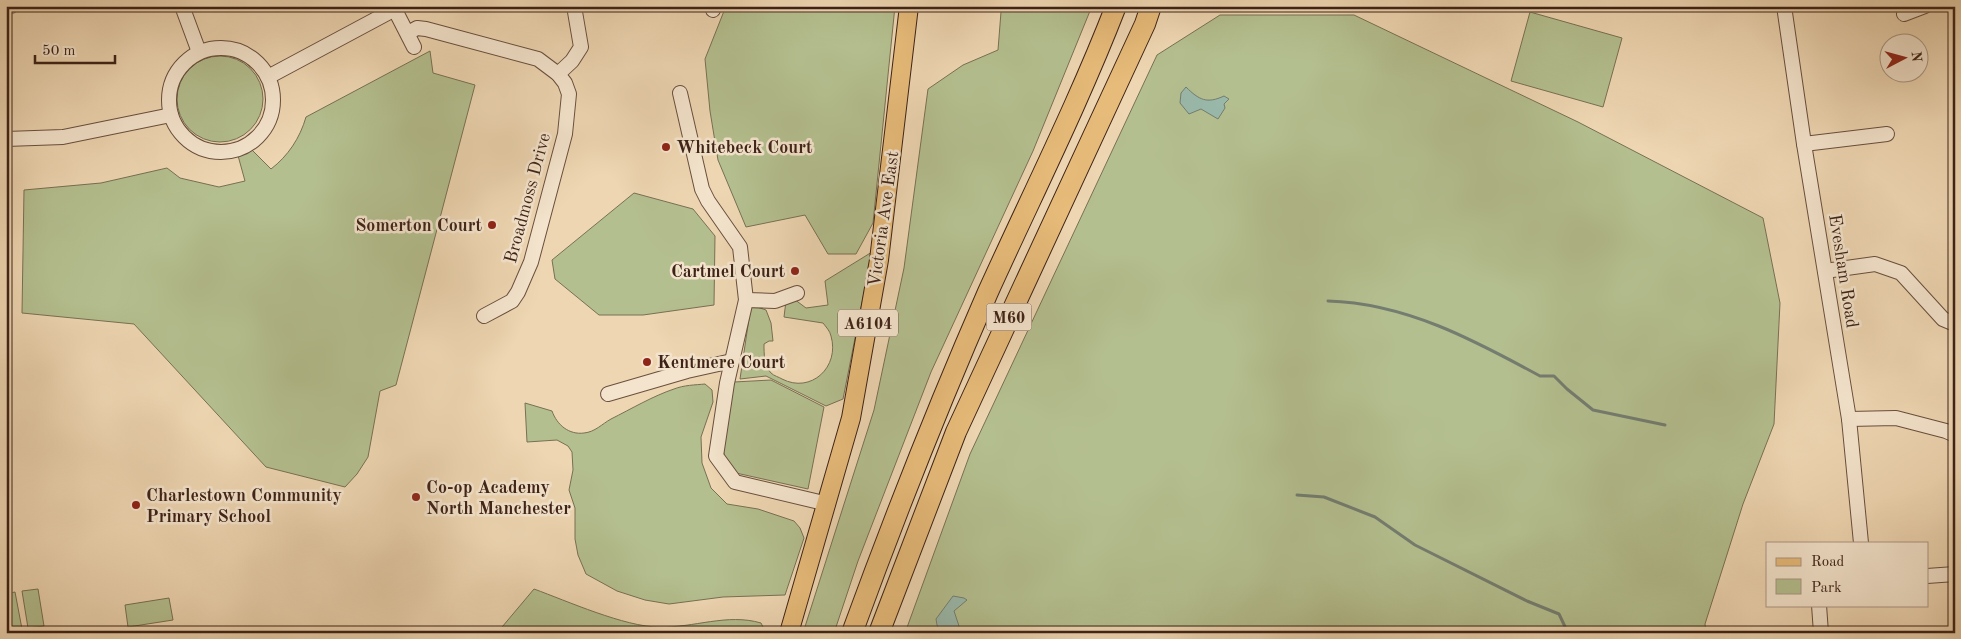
<svg xmlns="http://www.w3.org/2000/svg" width="1961" height="639" font-family="'Old Standard TT',serif">
  <rect width="100%" height="100%" fill="#eed6b2"/>
  <filter id="stains"><feTurbulence type="fractalNoise" baseFrequency=".004" numOctaves="4"/><feColorMatrix values="0 0 0 0 .2 0 0 0 0 .09 0 0 0 0 .02 0 0 0 .5 -.17"/></filter>
  <radialGradient id="worn" r=".72"><stop offset=".6" stop-color="#630" stop-opacity="0"/><stop offset="1" stop-color="#630" stop-opacity=".3"/></radialGradient>
  <g fill="#b4bf8f" stroke="#787053">
    <path d="M726,6H895L873,223L856,254H828L805,215L746,227L718,160L710,111L705,59Z"/>
    <path d="M1006,6H1092L1033,151L931,372L858,561L834,633H803L874,410L904,268L928,89L963,65L998,50L1001,12Z"/>
    <path d="M1530,12L1622,38L1603,107L1511,81Z"/>
    <path d="M1220,15H1354L1578,122L1763,218L1780,303L1774,424L1743,504L1705,624L1706,633H905L970,454L1157,55Z"/>
    <path d="M430,51L433,73L475,85L396,385L380,391L368,457L357,474L345,487L266,467L134,324L22,313L24,190L101,183L167,168L180,178L219,187L245,181L237,152L249,147L271,169C288,156 300,138 306,117Z"/>
    <circle cx="220" cy="99" r="43"/>
    <path d="M634,193L693,209L715,236L714,305L643,315H599L555,279L552,260Z"/>
    <path d="M872,252L843,399L826,406L766,376L740,379L751,305L766,310L771,323L773,341H769L764,344C764,354 764,366 771,373C774,376 779,377 782,379C811,394 840,367 831,336C830,331 826,327 823,323L784,317L786,301L794,299L806,308L828,305L825,281Z"/>
    <path d="M771,380L824,407L808,489L736,473L727,464L723,450L734,382Z"/>
    <path d="M705,384L712,390L713,402L701,437L702,463L711,488L727,504L758,509L794,521L800,528L804,538L785,595L723,597L669,604L645,600L617,591L586,574L578,555L575,539V508L569,490L573,470L572,452L568,446L557,440L527,442L525,403L552,411C557,425 569,435 584,433C595,432 602,424 611,419C631,409 653,396 674,389C684,385 695,385 705,384Z"/>
    <path d="M38,589L44,626L28,628L22,591Z"/>
    <path d="M534,589C567,601 625,627 659,627C694,628 727,613 761,623L766,633H497Z"/>
    <path d="M15,592L22,629L6,632V594Z"/>
    <path d="M169,598L173,620L128,627L125,605Z"/>
  </g>
  <g fill="#99b9ab" stroke="#747d70">
    <path d="M1186,87C1199,100 1207,104 1224,96L1229,99L1224,104L1225,108L1218,119L1201,109L1189,114L1180,103L1181,93Z"/>
    <path d="M953,596L964,598L967,600L954,611L959,626L958,632L941,633L937,625L936,619Z"/>
  </g>
  <g fill="none" stroke-linecap="round" stroke-linejoin="round">
    <g stroke="#747d70" stroke-width="3">
      <path d="M1328,301C1405,303 1474,340 1540,376H1554L1567,389L1593,410L1665,425"/>
      <path d="M1297,495L1324,497L1375,517L1415,545L1527,601L1559,614L1568,633"/>
    </g>
    <g stroke="#694f3e" stroke-width="16">
      <g id="minor">
        <path d="M182,6L199,52"/>
        <path d="M393,6L414,47"/>
        <path d="M712,6L713,10"/>
        <path d="M1784,6L1804,144L1849,419L1861,543"/>
        <path d="M6,7L11,6"/>
        <path d="M1904,14L1925,6"/>
        <path d="M408,33L417,28L426,29L538,59L558,74L565,83L569,94L565,134L531,262L518,292L512,301L484,316"/>
        <circle cx="221" cy="100" r="52"/>
        <path d="M558,74L572,61L581,47L574,6"/>
        <path d="M268,77L395,9"/>
        <path d="M680,93L702,189L708,201L740,247L746,300L727,383L716,456L735,482L828,504"/>
        <path d="M6,139L63,137L171,115"/>
        <path d="M1804,144L1887,134"/>
        <path d="M1825,271L1875,264L1901,273L1943,319L1955,324"/>
        <path d="M746,300L775,301L797,293"/>
        <path d="M608,394L687,371L732,361"/>
        <path d="M1849,419L1896,418L1946,431L1955,435"/>
        <path d="M1927,576L1955,574"/>
        <path d="M1819,605L1821,633"/>
      </g>
    </g>
    <g stroke="#3d2217" stroke-width="20">
      <path id="major" d="M789,633L851,418L879,260L909,6"/>
    </g>
    <g stroke="#3d2217" stroke-width="22">
      <g id="highway">
        <path d="M852,633C894,518 939,404 988,292C1031,197 1078,104 1116,6"/>
        <path d="M879,633L956,432L1145,24L1151,6"/>
      </g>
    </g>
    <use href="#minor" stroke="#f4e4cd" stroke-width="14"/>
    <use href="#major" stroke="#e7bb79" stroke-width="18"/>
    <use href="#highway" stroke="#e7bb79" stroke-width="20"/>
  </g>
  <g fill="#8f2418" stroke="#f4e4cd" stroke-width="2">
    <circle cx="666" cy="147" r="5"/>
    <circle cx="492" cy="225" r="5"/>
    <circle cx="795" cy="271" r="5"/>
    <circle cx="647" cy="362" r="5"/>
    <circle cx="416" cy="497" r="5"/>
    <circle cx="136" cy="505" r="5"/>
  </g>
  <g text-anchor="middle" stroke-width="5" stroke-linejoin="round" paint-order="stroke">
    <g fill="#f4e4cd" stroke="#745c4e" stroke-width="1">
      <rect x="986.5" y="303.5" width="45" height="27" rx="4"/>
      <rect x="838" y="309.5" width="60" height="27" rx="4"/>
    </g>
    <g font-size="16" font-weight="bold" fill="#3d2217">
      <text x="1009" y="323">M60</text>
      <text x="868" y="329">A6104</text>
    </g>
    <g font-size="18" font-weight="bold" fill="#3d2217" stroke="#f4e4cd" text-anchor="start">
      <text x="676" y="153">Whitebeck Court</text>
      <text x="482" y="231" text-anchor="end">Somerton Court</text>
      <text x="785" y="277" text-anchor="end">Cartmel Court</text>
      <text x="657" y="368">Kentmere Court</text>
      <text x="426" y="493">Co-op Academy<tspan x="426" dy="21">North Manchester</tspan></text>
      <text x="146" y="501">Charlestown Community<tspan x="146" dy="21">Primary School</tspan></text>
    </g>
    <g font-size="18" fill="#3d2217" stroke="#f4e4cd">
      <text transform="translate(527 198) rotate(-75)" y="6">Broadmoss Drive</text>
      <text transform="translate(883 219) rotate(-82)" y="6">Victoria Ave East</text>
      <text transform="translate(1844 271) rotate(81)" y="6">Evesham Road</text>
    </g>
  </g>
  <rect width="1961" height="639" fill="none" stroke="#eed6b2" stroke-width="25"/>
  <rect x="8" y="8" width="1946" height="624" fill="none" stroke="#3d2217" stroke-width="2.5"/>
  <rect x="12" y="12" width="1936" height="614" fill="none" stroke="#3d2217"/>
  <rect x="1766" y="542" width="162" height="65" fill="#f4e4cd" stroke="#ab9684"/>
  <rect x="1776" y="558" width="25" height="8" fill="#e7bb79" stroke="#ab9684"/>
  <text x="1811" y="566" font-size="15" fill="#3d2217">Road</text>
  <rect x="1776" y="579" width="25" height="15" fill="#b4bf8f" stroke="#ab9684"/>
  <text x="1811" y="592" font-size="15" fill="#3d2217">Park</text>
  <g transform="translate(1904 58) rotate(84)"><circle r="24" fill="#f4e4cd" stroke="#ab9684"/>
  <path d="M0-4L9 19L0 12L-9 19Z" fill="#8f2418"/>
  <text y="-8" font-size="14" font-weight="bold" text-anchor="middle" fill="#3d2217">N</text>
  </g>
  <path d="M35 55v8h80v-8" fill="none" stroke="#3d2217" stroke-width="2.5"/>
  <text x="42" y="55" font-size="15" fill="#3d2217" stroke="#f4e4cd" stroke-width="4" paint-order="stroke">50 m</text>
  <rect width="100%" height="100%" filter="url(#stains)"/>
  <rect width="100%" height="100%" fill="url(#worn)"/>
</svg>
